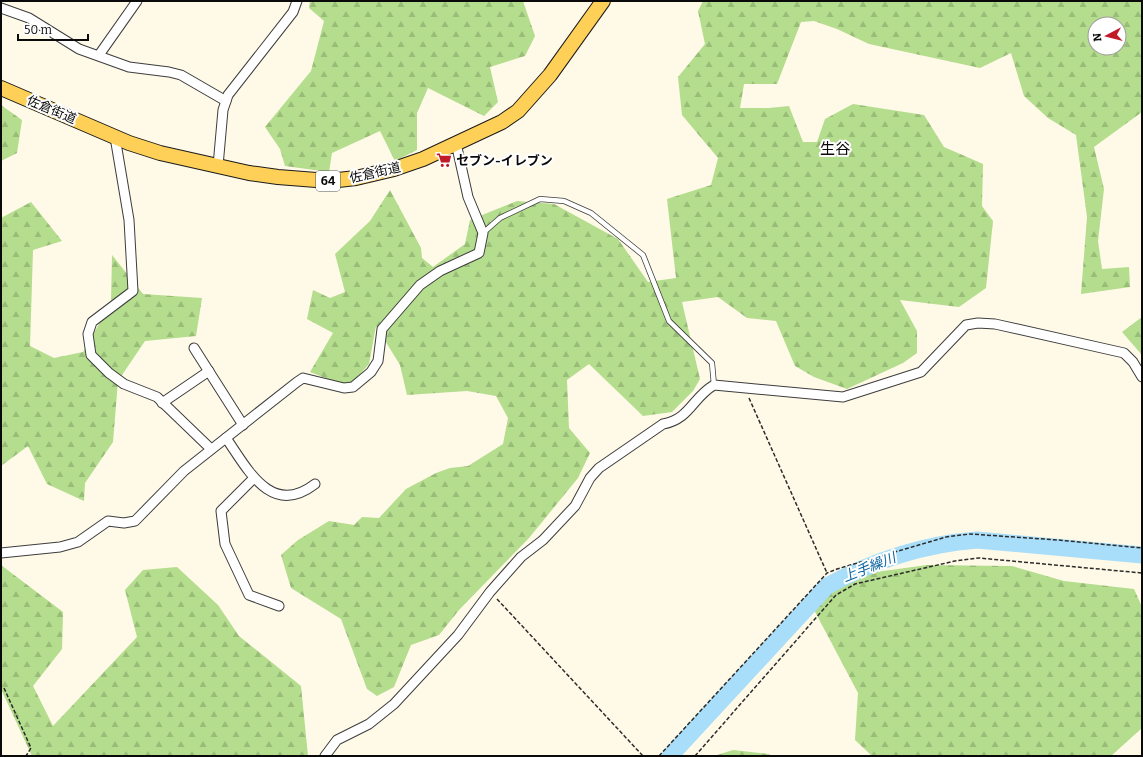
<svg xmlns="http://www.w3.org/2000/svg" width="1143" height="757" font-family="Bitter,'Noto Sans JP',serif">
  <defs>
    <pattern id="forest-firs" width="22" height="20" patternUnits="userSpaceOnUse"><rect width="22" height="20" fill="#b4dd8d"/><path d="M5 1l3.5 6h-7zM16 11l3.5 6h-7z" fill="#99bc78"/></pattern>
  </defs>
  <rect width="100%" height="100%" fill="#fff9e7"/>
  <g fill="url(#forest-firs)" fill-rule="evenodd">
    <path d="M310,1H523L535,36L525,56L490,67L498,102L484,116L428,88L417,113V150L395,161L380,131L332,153L329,172L285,166L280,149L265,127L311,71L324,21L309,8Z"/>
    <path d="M703,1H1142V112L1094,147L1104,189L1098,241L1102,269L1129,267L1130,287L1081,294L1087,217L1076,135L1048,118L1024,96L1011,53L980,68L869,44L837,29L814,21L801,22L777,84H744L740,108H769L789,106L803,142H817L825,119L853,104L924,115L944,147L983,164L982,206L993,221L986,288L959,307L900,300L917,331V353L903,363L847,389L814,377L795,366L776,321L747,318L718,297L682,302L700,379L693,391L672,412L643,416L589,364L567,380L569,428L590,453L578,478L529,538L459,610L439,635L411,645L394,687L377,696L367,689L341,619L291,588L281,555L298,540L329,521L354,525L362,517L379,518L406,489L436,473L450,468L468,466L503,444L508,418L496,396L467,391L407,395L400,365L376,326L369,364L352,383H338L310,372L333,333L307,319L313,290L330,298L345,292L335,254L370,221L390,190L421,248L422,258L433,267L465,244L470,220L517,201L554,204L618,239L648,282L676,278L667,199L711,185L718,158L682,115L678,77L705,44L698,11ZM1095,24H1119V48H1095Z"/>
    <path d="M1,105L22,120L17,153L1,161Z"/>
    <path d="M31,202L62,241L33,250L30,346L54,358L83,352L111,303L112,255L143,294L202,298L196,336L145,341L118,381L113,442L85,483L84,501L47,484L28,446L1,466V218Z"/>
    <path d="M1142,317V355L1122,332Z"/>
    <path d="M1,565L63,612L62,649L33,686L53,726L137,637L125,590L143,570L177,567L218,605L239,636L301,686L308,756H32L1,689Z"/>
    <path d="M927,565L1012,566L1064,581L1134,589L1142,607V728L1111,756H872L855,740L858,693L813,608L854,575Z"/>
    <path d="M733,750L769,754L771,756H714Z"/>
  </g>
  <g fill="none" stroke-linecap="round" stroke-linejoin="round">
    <path stroke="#a8defa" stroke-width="17" d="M670,756L827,586C873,561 925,544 977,540L1142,555"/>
    <g stroke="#3d3d3d" stroke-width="6">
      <path id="service" d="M483,233L500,218L540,199L564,201L591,213L643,255L669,321L712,363L714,385"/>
    </g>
    <g stroke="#3d3d3d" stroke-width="11">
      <g id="minor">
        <path d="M1,8L29,18L79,49L129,67L169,72L181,75L226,101"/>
        <path d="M99,55L137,1"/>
        <path d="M115,137L129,220L133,291L92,322L88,334L91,355L109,373L124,384L157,397L211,449"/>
        <path d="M218,166L223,110L228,95L293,12L297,1"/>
        <path d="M194,348L243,425"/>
        <path d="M162,403L209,371"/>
        <path d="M226,438C247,468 271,518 315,484"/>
        <path d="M254,478L221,511L225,544L249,595L279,606"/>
        <path d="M1,553L60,547L78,542L108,521L124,523L135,521L184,471L297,382L303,378L344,388L353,387L371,372L378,361L382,329L420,285L440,271L479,253L483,233L468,197L456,143"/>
        <path d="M325,756L337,740L369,724L394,704L458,635L490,592L521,557L543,540L575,506L590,478L599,468L663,424C690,419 692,398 714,385L843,397L921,372L966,325L978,323L995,324L1124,353L1133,362L1142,377"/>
      </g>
    </g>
    <g stroke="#1b1b1b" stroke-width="16">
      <path id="primary" d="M1,88L129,143L160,153L249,173L278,177L329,181L356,178L394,169L423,159L502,122L518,111L550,75L603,1"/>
    </g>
    <g stroke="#2c2c2c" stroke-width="1.5" stroke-dasharray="4 2" stroke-linecap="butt">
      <path d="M749,398L827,573"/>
      <path d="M497,599L643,756"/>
      <path d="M4,688L31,748L26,756"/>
      <path d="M659,756L827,573L837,569L946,537L970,534L1058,540L1142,548"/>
      <path d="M695,756L836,595L855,584L955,561L979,558L1142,573"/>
    </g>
    <use href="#service" stroke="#fff" stroke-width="4.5"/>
    <use href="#minor" stroke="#fff" stroke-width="9"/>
    <use href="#primary" stroke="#ffd057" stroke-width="14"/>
  </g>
  <defs>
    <g id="supermarket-bare" transform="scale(1.2)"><path d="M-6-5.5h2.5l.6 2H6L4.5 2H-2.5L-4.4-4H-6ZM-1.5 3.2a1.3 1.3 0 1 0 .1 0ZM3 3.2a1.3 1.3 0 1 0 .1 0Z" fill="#c11b29" stroke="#fff" stroke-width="2.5" paint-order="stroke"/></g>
  </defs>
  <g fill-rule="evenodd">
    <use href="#supermarket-bare" x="444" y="160"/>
  </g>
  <g text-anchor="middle" stroke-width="4" stroke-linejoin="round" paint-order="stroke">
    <rect fill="#fff" stroke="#545454" stroke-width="1" x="316" y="171" width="24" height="20" rx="3"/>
    <g font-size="12" font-weight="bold" fill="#0a0a0a">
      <text x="328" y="185">64</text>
    </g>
    <g font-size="13" fill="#0a0a0a" stroke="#fff">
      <text transform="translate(52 109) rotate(23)" y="5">佐倉街道</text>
      <text transform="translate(375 172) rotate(-13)" y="5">佐倉街道</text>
    </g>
    <g font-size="13" font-weight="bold" fill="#0a0a0a" stroke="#fff" text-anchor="start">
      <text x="456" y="165">セブン-イレブン</text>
    </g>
    <g font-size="14" font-style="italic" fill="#0d66a2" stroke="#fff">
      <text transform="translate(869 567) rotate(-22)" y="5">上手繰川</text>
    </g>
    <g font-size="15" fill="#0a0a0a" stroke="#fff">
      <text x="835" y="154">生谷</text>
    </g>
  </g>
  <rect width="1143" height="757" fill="none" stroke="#0a0a0a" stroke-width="4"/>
  <g transform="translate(1107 36) rotate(263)"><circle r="19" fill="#ffffff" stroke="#9d9d9d"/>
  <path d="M0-3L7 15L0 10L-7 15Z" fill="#c11b29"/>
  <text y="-6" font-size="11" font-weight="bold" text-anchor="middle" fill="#0a0a0a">N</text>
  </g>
  <path d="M18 34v6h70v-6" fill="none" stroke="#0a0a0a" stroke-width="2"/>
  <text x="24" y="34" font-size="12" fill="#0a0a0a" stroke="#ffffff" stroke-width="3" paint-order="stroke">50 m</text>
</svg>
